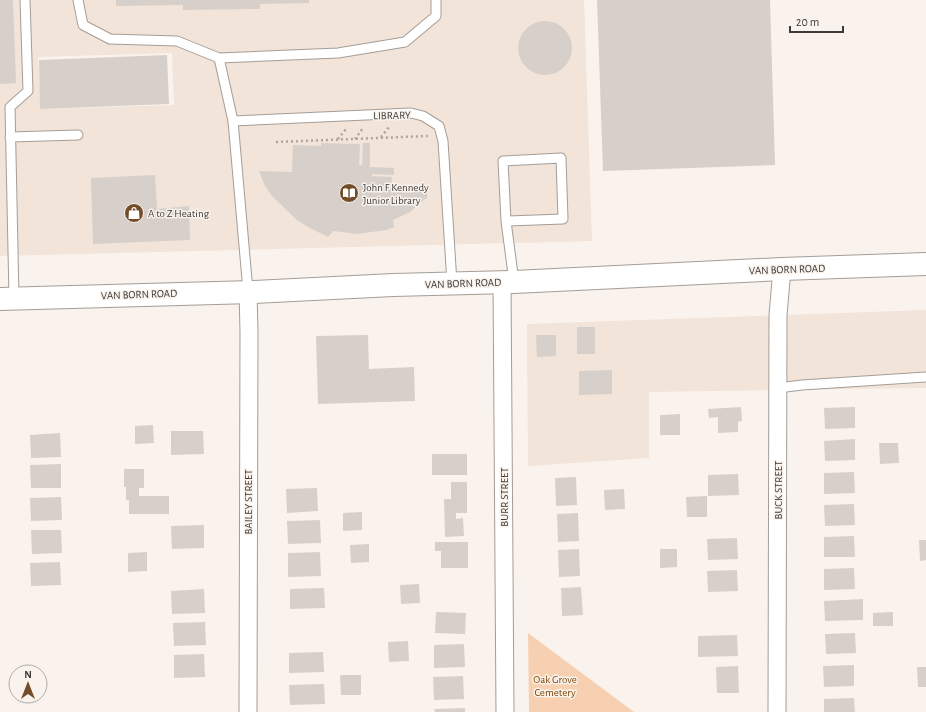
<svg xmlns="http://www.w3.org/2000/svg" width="926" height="712" font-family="'Alegreya Sans',sans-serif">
  <rect width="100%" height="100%" fill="#faf3ed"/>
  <g fill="#f2e4d9" fill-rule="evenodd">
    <path d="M0,0H584L592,241L0,256ZM172,53L174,105L41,109L38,57Z"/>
    <path d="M926,310V388L649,392V458L528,466L527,324Z"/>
  </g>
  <path fill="#f7d0b1" d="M528,633L634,712H529Z"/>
  <g fill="#d7d0ca">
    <path d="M0,0H13L16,83L0,84Z"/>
    <path d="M116,0H309V3L260,4V9L183,10V5L116,6Z"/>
    <path d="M597,0H770L775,165L603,171Z"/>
    <circle cx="545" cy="48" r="27"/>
    <path d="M167,55L169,104L40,109L39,60Z"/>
    <path d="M321,143L360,144L359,165H362L363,143H370V167L394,168V175L372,174V176L392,177L391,189L427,190V199H425L410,212L393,220L394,227L386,230L357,234L333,231L328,237L312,229L298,221L272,196L264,184L259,171L292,172L293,145L321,146Z"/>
    <path d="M155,175L157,209L189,206L190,240L93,244L91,178Z"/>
    <rect x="577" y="327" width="18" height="27"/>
    <path d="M368,335L369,369L414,367L415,401L318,404L316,336Z"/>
    <path d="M536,335H556V356L537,357Z"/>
    <path d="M612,370V394L579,395V371Z"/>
    <path d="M741,407L742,421L738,422V432L718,433V417L709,418L708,409Z"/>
    <path d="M855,407V428L825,429L824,408Z"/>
    <path d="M680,414V435H660V415Z"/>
    <path d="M153,425L154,443L135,444V426Z"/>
    <path d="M171,431H203L204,454L171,455Z"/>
    <path d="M60,433L61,457L31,458L30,435Z"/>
    <path d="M855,439V460L825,461L824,441Z"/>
    <path d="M879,443H898L899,463L880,464Z"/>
    <rect x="432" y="454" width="35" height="21"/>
    <path d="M61,464V488H31L30,465Z"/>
    <path d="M124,469H144V488H139V496H169V514H129V500H126V487H124Z"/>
    <path d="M854,472L855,493L824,494V473Z"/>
    <path d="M738,474L739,495L708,496V475Z"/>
    <path d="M576,477L577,505L556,506L555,478Z"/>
    <path d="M451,482H467V513H456V519L463,518L464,536L445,537L444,499H451Z"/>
    <path d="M317,488L318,511L287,513L286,489Z"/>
    <path d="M624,489L625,509L605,510L604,490Z"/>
    <path d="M707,496V517H687L686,497Z"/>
    <path d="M61,497L62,520L31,521L30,498Z"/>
    <path d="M854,504L855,525L825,526L824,505Z"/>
    <path d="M362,512V530L343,531V513Z"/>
    <path d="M578,513L579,541L558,542L557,514Z"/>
    <path d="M320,520L321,543L288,544L287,521Z"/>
    <path d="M204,525V548L172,549L171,526Z"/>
    <path d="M31,530H61L62,553L32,554Z"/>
    <path d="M854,536L855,557H824V537Z"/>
    <path d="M737,538L738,559L708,560L707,539Z"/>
    <path d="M919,540H926V560L920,561Z"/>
    <path d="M435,542H468V568H441V551H435Z"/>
    <path d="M369,544V562L351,563L350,545Z"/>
    <path d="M579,549L580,576L559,577L558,550Z"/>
    <path d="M660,549H677V567L660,568Z"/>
    <path d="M147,552V571L128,572V553Z"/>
    <path d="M320,552L321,576L288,577V553Z"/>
    <path d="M60,562L61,585L31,586L30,563Z"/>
    <path d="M854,568L855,589L824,590V569Z"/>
    <path d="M737,570L738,591L708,592L707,571Z"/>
    <path d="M419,584L420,603L401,604L400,585Z"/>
    <path d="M581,587L583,615L562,616L561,588Z"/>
    <path d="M324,588L325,608L290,609V589Z"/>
    <path d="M204,589L205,613L172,614L171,591Z"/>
    <path d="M863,599V620L825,621L824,601Z"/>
    <path d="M436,612L466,613L465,634L435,633Z"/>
    <path d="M893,612V626H873V613Z"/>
    <path d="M205,622L206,645L174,646L173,623Z"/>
    <path d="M855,633L856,653L826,654L825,634Z"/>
    <path d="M737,635L738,656L698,657V636Z"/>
    <path d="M408,641L409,661L389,662L388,642Z"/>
    <path d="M464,644L465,667L434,668V645Z"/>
    <path d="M323,652L324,672L289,673V653Z"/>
    <path d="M204,654L205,677L174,678V655Z"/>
    <path d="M854,665V686L824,687L823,666Z"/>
    <path d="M738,666L739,693H717L716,667Z"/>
    <path d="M917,667H926V687H918Z"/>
    <path d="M340,675H361V695H341Z"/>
    <path d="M463,676L464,699L434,700L433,677Z"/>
    <path d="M324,684L325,704L290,705L289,685Z"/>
    <path d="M854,698L855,712H824V699Z"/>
    <path d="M465,708V712H435L434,709Z"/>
  </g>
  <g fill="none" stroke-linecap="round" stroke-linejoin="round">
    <g stroke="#a49d97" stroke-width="11">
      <g id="service">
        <path d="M78,0L83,25L110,39L177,41L219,58L338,53L405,42L436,16V0"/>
        <path d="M219,58L233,121L248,291"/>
        <path d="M233,121L411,113L423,116L439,126L443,141L452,283"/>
        <path d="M10,137L78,135"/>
        <path d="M506,221L563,219L561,158L503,161L506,221L514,282"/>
        <path d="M14,298L10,107L28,91L25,0"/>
        <path d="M778,388L802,385L926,377"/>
      </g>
    </g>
    <g stroke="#a49d97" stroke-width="19">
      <g id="minor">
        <path d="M502,281L505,712"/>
        <path d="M248,291L249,332L248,712"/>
        <path d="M777,712L778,315L782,269"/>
      </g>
    </g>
    <g stroke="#a49d97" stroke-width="24">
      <path id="secondary" d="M0,299L252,292L393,285L514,282L782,269L926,264"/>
    </g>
    <g stroke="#aaa5a0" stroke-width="2.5" stroke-dasharray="2 3" stroke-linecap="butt">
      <path d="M381,137L389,127"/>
      <path d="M338,139L346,129"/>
      <path d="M355,139L363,128"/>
      <path d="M276,142L428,136"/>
    </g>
    <use href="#service" stroke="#fff" stroke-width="9"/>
    <use href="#minor" stroke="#fff" stroke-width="17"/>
    <use href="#secondary" stroke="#fff" stroke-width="22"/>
  </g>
  <defs>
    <g id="library-disc" transform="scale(1)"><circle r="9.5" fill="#734c2a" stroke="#faf3ed"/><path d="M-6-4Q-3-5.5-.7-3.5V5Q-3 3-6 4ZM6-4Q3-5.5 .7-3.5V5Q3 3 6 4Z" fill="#fff"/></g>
    <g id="shop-disc" transform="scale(1)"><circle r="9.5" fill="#734c2a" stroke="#faf3ed"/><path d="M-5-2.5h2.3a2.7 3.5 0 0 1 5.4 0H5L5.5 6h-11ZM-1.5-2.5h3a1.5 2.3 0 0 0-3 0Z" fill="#fff"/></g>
  </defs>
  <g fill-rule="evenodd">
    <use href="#library-disc" x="349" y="193"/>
    <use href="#shop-disc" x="134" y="213"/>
  </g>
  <g text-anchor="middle" stroke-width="3" stroke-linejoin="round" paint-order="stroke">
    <g font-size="11" fill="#3d3a38" stroke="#faf3ed">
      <text transform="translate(392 115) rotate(-1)" y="4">LIBRARY</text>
      <text transform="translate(787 269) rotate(-2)" y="4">VAN BORN ROAD</text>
      <text transform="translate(463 283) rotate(-2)" y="4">VAN BORN ROAD</text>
      <text transform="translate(139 294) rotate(-2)" y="4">VAN BORN ROAD</text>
      <text transform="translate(778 490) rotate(-90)" y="4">BUCK STREET</text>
      <text transform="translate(504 497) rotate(-90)" y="4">BURR STREET</text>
      <text transform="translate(248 502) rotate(-90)" y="4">BAILEY STREET</text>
    </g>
    <g font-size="11" fill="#3d3a38" stroke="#faf3ed" text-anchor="start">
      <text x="363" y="191">John F Kennedy<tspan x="363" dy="13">Junior Library</tspan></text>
      <text x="148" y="217">A to Z Heating</text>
    </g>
    <g font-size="11" fill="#7e4400" stroke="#faf3ed">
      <text x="555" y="683">Oak Grove<tspan x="555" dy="13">Cemetery</tspan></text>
    </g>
  </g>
  <g transform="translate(28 684)"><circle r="19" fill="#faf3ed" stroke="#aea9a5"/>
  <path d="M0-3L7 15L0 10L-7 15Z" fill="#734c2a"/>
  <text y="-6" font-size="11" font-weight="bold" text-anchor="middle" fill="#3d3a38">N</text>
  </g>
  <path d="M790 26v6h53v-6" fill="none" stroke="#3d3a38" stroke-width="2"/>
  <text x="796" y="26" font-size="12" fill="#3d3a38" stroke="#faf3ed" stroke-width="3" paint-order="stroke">20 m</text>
</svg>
